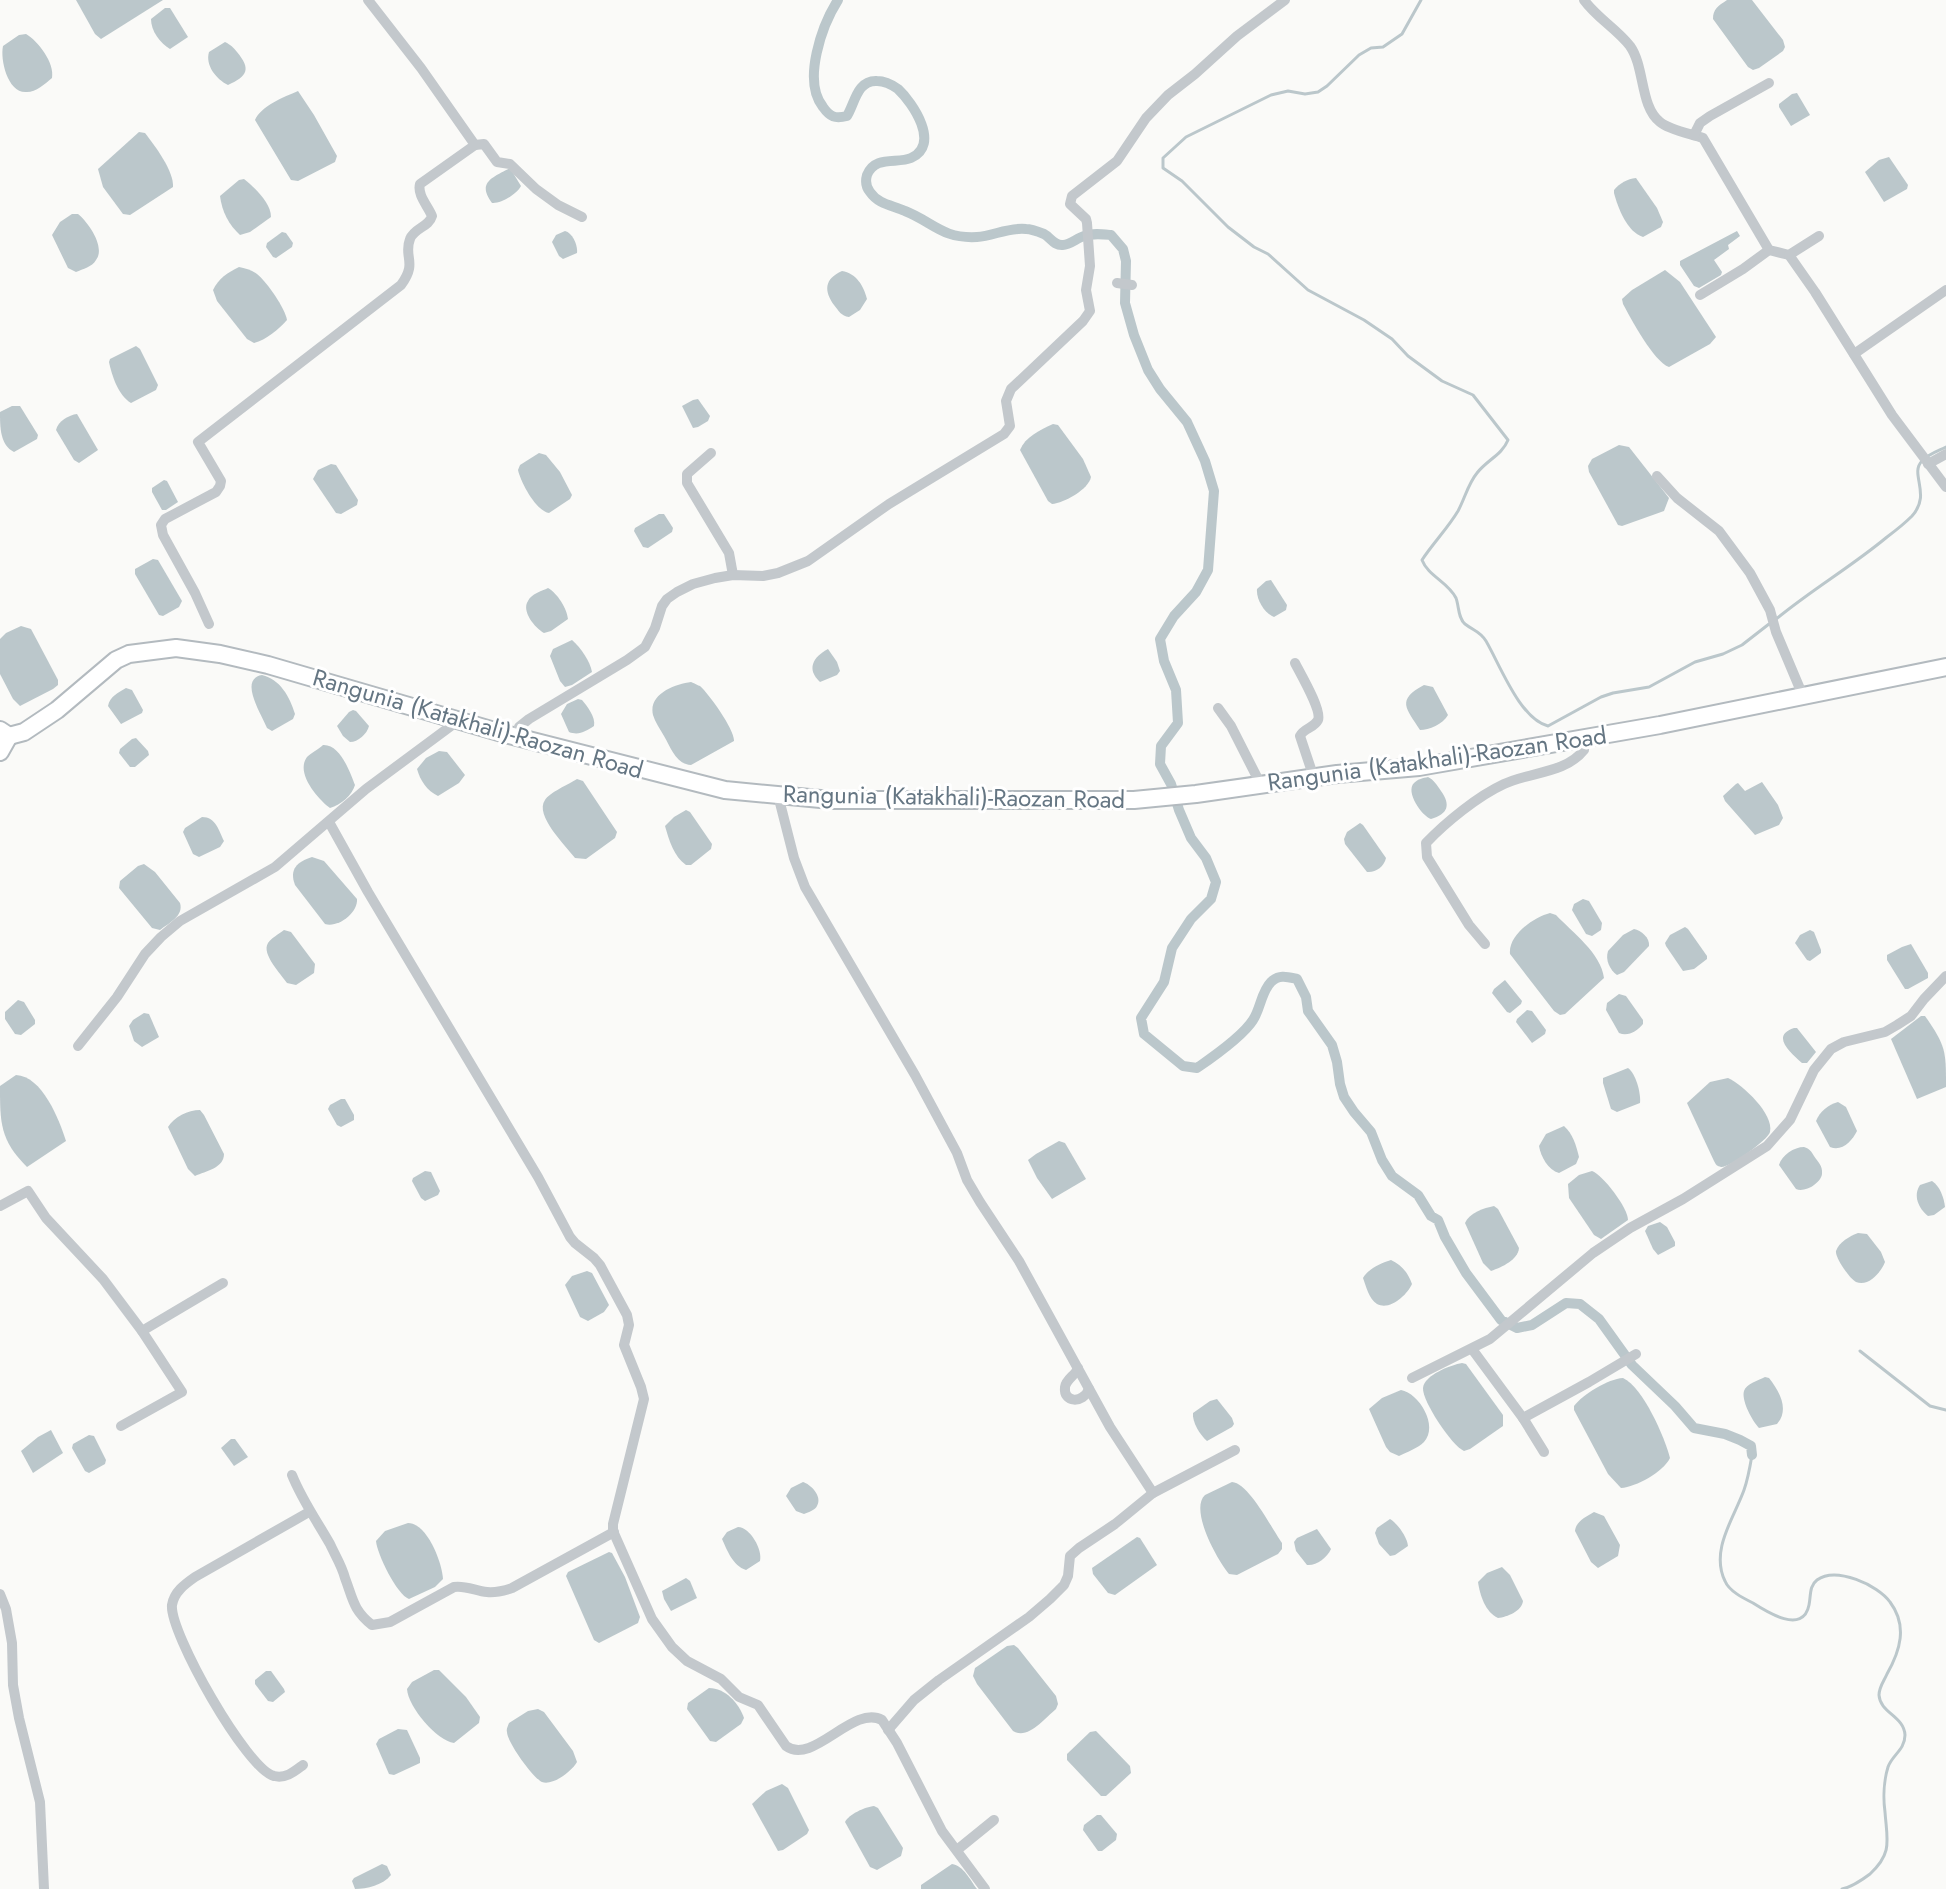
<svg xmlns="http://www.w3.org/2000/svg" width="1946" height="1889" font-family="Jost,sans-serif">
  <rect width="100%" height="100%" fill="#fafaf8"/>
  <g fill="#bbc7cb">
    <path d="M76,0H163L101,39L95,34Z"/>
    <path d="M1727,0H1752L1783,40L1785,47L1783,51L1759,68L1753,70L1748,67L1713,19C1713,9 1718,6 1727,0Z"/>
    <path d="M165,8H170L188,37L170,49C160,43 151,31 151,19Z"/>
    <path d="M26,34C38,41 55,63 52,78C45,84 36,92 27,92C8,94 0,60 3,46L19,35Z"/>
    <path d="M225,42C231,45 233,47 237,52C251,69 248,76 228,85C216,79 205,65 209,52Z"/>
    <path d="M298,91L314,115L337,156L335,162L298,181L291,180L255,120C261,106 284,97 298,91Z"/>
    <path d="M1797,93L1810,115L1791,126L1779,107V104L1792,94Z"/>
    <path d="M139,132L145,133C155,146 174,171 173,187L130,215L123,214L103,187L98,169Z"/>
    <path d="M1889,157L1908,185L1907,189L1884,202L1865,172L1879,160Z"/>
    <path d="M510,168L521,186C517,194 501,204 492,203C476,182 494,177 510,168Z"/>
    <path d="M1636,178L1657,208L1663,222L1661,227L1643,237C1627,232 1618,208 1614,193V190C1620,183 1627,179 1636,178Z"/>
    <path d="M244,179C254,187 271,203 271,217L250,232L240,235C229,225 222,212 220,196L239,180Z"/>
    <path d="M72,214H78C88,222 106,247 96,260C92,267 83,269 76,272L68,268L52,235L60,222Z"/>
    <path d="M565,231C573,233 578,246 577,253L563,259L559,256L552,242L556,235Z"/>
    <path d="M1737,231L1740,236L1728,245L1729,249L1714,260L1722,272L1721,275L1699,288L1694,286L1680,265V261Z"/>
    <path d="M282,232L286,233L293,243L292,247L276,258L273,257L266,247L267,243Z"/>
    <path d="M239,267C245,268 252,270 257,274C267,282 285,308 287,320C279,329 266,340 254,343L247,339L217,301L213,290C219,278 227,273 239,267Z"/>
    <path d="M1665,270L1680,282L1716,337L1710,344L1669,367C1654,362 1631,319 1623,304L1622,299L1632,290Z"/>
    <path d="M842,271C856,273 864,286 867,299L860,310L849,317C841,316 839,311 834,305C824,291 824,279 842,271Z"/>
    <path d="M136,346L140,349L158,385L156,390L131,403C118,395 112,376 109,362L110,359Z"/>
    <path d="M698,399L710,416L708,421L698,427L693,428L682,406L693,400Z"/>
    <path d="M12,406H20L38,435L37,439L14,452C0,445 0,427 0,412Z"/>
    <path d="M77,414L98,450L79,463L74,460L56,430C58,421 69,415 77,414Z"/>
    <path d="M1053,424L1058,425L1083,459L1091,477C1089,489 1064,503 1052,504L1048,501L1020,450C1025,437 1040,430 1053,424Z"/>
    <path d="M1619,445L1629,447L1669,498L1664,511L1622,526L1618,525L1589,472L1588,466L1592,459Z"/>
    <path d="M539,453L546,455L560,472L572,495L570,499L549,513C536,511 521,483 518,470L520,465Z"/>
    <path d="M331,464L336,465L358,500L357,505L341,514L336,513L313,479L318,470Z"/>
    <path d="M164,480L167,481L178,502L166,510H162L152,492V488Z"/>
    <path d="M659,514H664L673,528L672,532L648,548L643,547L634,531L635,528Z"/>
    <path d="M153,559L158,560L182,601L179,607L163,616L159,615L135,574V569Z"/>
    <path d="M1271,580L1287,605L1286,610L1274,617C1264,613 1256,599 1257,589L1266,581Z"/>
    <path d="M548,588C557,593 567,608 568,619L551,631L544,633C535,628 521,611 528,601C531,594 542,591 548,588Z"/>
    <path d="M21,626L31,629L58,680V685L53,689L20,706L13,699L0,674V639L6,633Z"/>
    <path d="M572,640C581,648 590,661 592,672L572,685L565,687L560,681L550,656L553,649Z"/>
    <path d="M828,649L837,662L840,671L837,675L820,682C806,669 813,657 828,649Z"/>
    <path d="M262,675C280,679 290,697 295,714L293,719L272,731L267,728C262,715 238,679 262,675Z"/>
    <path d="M691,682C692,682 699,686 700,686C709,694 735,730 734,741L691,765C676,764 671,748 664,736C660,729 655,722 653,715C648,694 675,684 691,682Z"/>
    <path d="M1424,685L1433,687L1448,715C1443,724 1429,730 1420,730C1406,708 1396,700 1424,685Z"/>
    <path d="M126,688L132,690L143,710L142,713L121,724L108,706C110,696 118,693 126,688Z"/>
    <path d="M578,699L582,700C587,706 596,717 594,726C586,731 579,736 569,732L561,714L567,704Z"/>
    <path d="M353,710L356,711L369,726C367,734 358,742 350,742L343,736L337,726L349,712Z"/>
    <path d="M136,738L148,751L149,755L135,767H130L119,753L120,749L132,739Z"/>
    <path d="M323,745C340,744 350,772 355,785C352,795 341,805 330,808C318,799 295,773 307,757C311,753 319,749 323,745Z"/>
    <path d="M439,751L447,752L465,775L459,783L438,796C427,791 420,780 417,769L426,758Z"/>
    <path d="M1428,777C1434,780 1437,785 1441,791C1451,805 1448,814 1431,819C1422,816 1405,792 1414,783C1418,779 1423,778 1428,777Z"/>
    <path d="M577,779L583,781L617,832L615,838L586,859L575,858C566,846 534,815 545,800C549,793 569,784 577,779Z"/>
    <path d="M1762,782L1778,805L1783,818L1779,825L1755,835L1725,801L1723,796L1736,784L1738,783L1745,791Z"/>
    <path d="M686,810L690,812L712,844L711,849L691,865H686C674,857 669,840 665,826L674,817Z"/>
    <path d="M202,817C216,817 219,831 224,841L220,847L199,857L193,854L183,832L185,828Z"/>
    <path d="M1360,823L1363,825L1386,858C1384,867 1375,873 1367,872L1345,844L1344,839L1347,832Z"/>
    <path d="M312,857L324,861L357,899C358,913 338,928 325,924L295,885C289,869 297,862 312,857Z"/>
    <path d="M144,864L155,872L180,903C184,916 169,923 160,930L152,928L119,888L120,881L138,866Z"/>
    <path d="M1583,899L1589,901L1602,923L1601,930L1592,936L1586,934L1572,910L1574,904Z"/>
    <path d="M1550,913L1556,915C1573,933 1601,953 1604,978L1565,1014L1560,1015L1554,1011L1510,954C1508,935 1534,917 1550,913Z"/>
    <path d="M1685,927L1688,929L1707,956V959L1694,969L1683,971L1666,946L1665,943L1670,935Z"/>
    <path d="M1634,929C1641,930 1650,938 1649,946L1624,972L1617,975C1610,970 1605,960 1608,951L1623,935Z"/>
    <path d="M284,930L291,932L315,964L314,973L296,985L287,983C281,974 261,954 268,943C271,938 279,934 284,930Z"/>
    <path d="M1810,930L1814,932L1821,950V953L1810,961L1807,960L1795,943L1800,935Z"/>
    <path d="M1911,944L1928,973V978L1908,989H1905L1887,960V955L1902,947Z"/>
    <path d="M1505,980L1522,1001L1521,1004L1510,1013L1507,1012L1492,993L1494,989Z"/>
    <path d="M1619,994L1626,996L1643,1020V1024C1637,1031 1628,1037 1619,1033L1606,1010L1607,1003Z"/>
    <path d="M18,1000L24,1002L35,1020V1024L21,1035L15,1034L5,1019V1012Z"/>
    <path d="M1527,1010L1532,1011L1546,1030L1545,1034L1532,1043L1516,1022L1517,1019Z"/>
    <path d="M144,1013L149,1014L159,1037L142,1047L134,1041L129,1026L133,1020Z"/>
    <path d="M1921,1016H1925C1946,1046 1946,1051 1946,1087L1917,1099L1891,1039Z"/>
    <path d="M1794,1028H1797L1816,1052L1807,1063H1802C1791,1053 1770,1036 1794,1028Z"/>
    <path d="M1628,1068C1636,1074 1641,1093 1640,1103L1617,1112L1611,1109L1603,1083V1078Z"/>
    <path d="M16,1075C42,1076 59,1119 66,1141L27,1167C0,1140 0,1123 0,1086Z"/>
    <path d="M1728,1078C1743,1085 1774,1114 1770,1132C1768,1140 1729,1168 1721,1167C1717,1166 1716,1165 1714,1161L1687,1103L1710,1082Z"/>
    <path d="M341,1099H345L354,1115V1120L341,1127L337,1125L328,1109L330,1105Z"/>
    <path d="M1838,1102L1846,1107L1857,1131C1852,1141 1842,1152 1830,1147L1816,1121C1820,1111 1828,1105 1838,1102Z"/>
    <path d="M200,1110L204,1115L224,1154C224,1168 206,1171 195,1176L188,1169L168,1127C174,1117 188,1110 200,1110Z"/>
    <path d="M1564,1126C1573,1134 1576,1145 1579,1157L1576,1164L1559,1173C1548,1170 1541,1157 1539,1146L1546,1134Z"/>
    <path d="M1059,1141L1065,1143L1086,1179L1052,1199L1037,1178L1028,1160L1036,1154Z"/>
    <path d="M1804,1147C1810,1149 1811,1151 1814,1156C1818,1162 1823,1166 1822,1174C1821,1183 1805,1193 1796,1189L1779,1165C1782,1155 1794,1147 1804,1147Z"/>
    <path d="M425,1171L431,1172L440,1191L438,1195L425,1201L421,1198L412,1181L413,1178Z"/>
    <path d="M1592,1171C1603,1175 1628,1208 1628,1220L1601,1239L1594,1235L1569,1198L1568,1184L1579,1175Z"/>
    <path d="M1932,1181C1940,1186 1944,1198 1945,1207L1934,1215L1928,1216C1918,1208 1913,1195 1920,1185Z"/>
    <path d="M1494,1206L1498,1209L1519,1248C1518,1260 1502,1267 1491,1271L1483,1263L1465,1223C1469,1213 1484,1208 1494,1206Z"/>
    <path d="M1660,1222L1667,1227L1675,1242V1246L1658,1255L1653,1249L1645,1231L1648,1226Z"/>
    <path d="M1858,1233L1867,1234L1881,1252L1885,1262C1881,1272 1869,1287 1856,1282C1850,1279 1835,1258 1836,1251C1839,1242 1850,1236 1858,1233Z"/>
    <path d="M1391,1260C1402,1265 1408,1273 1412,1284C1407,1295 1390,1311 1377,1304C1369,1299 1366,1286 1363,1278C1368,1269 1381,1263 1391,1260Z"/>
    <path d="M587,1271L592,1273L609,1305L604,1312L588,1321L580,1317L565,1285L572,1276Z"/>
    <path d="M1462,1363L1466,1364L1503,1415V1426L1470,1449L1464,1451C1452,1446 1422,1401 1423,1388C1424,1375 1451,1365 1462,1363Z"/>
    <path d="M1765,1377L1769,1378C1779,1391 1790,1409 1777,1424L1759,1428C1753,1422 1741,1401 1744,1391C1746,1384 1759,1380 1765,1377Z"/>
    <path d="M1623,1378C1643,1387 1665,1438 1670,1458C1663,1472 1636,1487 1621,1488L1608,1474L1574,1410V1406C1583,1394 1608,1379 1623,1378Z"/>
    <path d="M1401,1390C1419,1393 1439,1426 1424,1442C1418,1448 1407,1452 1399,1456L1390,1452L1386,1447L1369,1409L1382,1398Z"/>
    <path d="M1217,1399L1232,1418L1234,1424L1232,1427L1207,1441C1200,1435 1192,1422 1193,1413L1210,1401Z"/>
    <path d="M51,1430L63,1453L33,1473L21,1451L38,1437Z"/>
    <path d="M89,1435L94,1436L106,1460L105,1464L89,1473L85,1471L72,1448L73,1444Z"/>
    <path d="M231,1439H235L248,1457L234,1466L221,1448Z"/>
    <path d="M803,1482C810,1484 823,1496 817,1506C815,1510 809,1512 804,1514L796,1511L786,1496L791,1488Z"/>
    <path d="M1232,1482C1249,1483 1272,1529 1282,1543V1549L1278,1554L1237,1575L1229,1574C1218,1561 1189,1510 1205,1495Z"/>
    <path d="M1594,1512L1604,1516L1620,1545L1618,1556L1598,1568L1591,1562L1575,1531C1576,1521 1586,1517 1594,1512Z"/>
    <path d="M1390,1519C1398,1524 1407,1537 1408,1546L1395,1555L1390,1556L1379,1544L1375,1533L1377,1528Z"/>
    <path d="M408,1523C427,1523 442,1562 443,1579L435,1587L409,1599C397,1595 377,1554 376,1541L385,1531Z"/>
    <path d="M738,1527C750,1527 763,1550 760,1561L746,1570C733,1566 727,1550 722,1539L727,1532Z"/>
    <path d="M1317,1529L1331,1549C1327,1558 1316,1566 1307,1565L1296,1551L1294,1542L1297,1538Z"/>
    <path d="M1137,1537L1140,1538L1157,1565L1115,1595L1108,1593L1093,1574L1092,1568Z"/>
    <path d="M609,1552L612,1553L625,1577L640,1617L638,1623L599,1643L594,1640L566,1576L568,1572Z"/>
    <path d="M1502,1567L1510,1575L1523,1601C1522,1611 1507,1617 1498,1618C1485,1612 1480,1595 1478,1582L1487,1573Z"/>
    <path d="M686,1578L690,1581L697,1598L671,1611L664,1599L662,1591Z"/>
    <path d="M1014,1645L1018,1648L1056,1696L1058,1704L1056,1709C1044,1719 1028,1740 1013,1731L977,1684L973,1676L975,1668L1007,1646Z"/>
    <path d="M434,1670H439L466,1697L480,1717L479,1723L454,1743C437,1741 408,1707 407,1689L412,1682Z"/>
    <path d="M266,1671H271L284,1689L285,1692L273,1702L268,1701L255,1684V1680Z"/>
    <path d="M709,1688C725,1688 739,1703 744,1718L741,1724L716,1742L710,1741L687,1709L688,1703Z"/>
    <path d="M538,1709L544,1712L573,1751L577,1762C572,1771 553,1786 542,1782C533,1778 507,1742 507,1732C506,1729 508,1726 509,1723L528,1711Z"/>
    <path d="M398,1729L407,1730L420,1758V1763L394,1775L389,1774L376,1744L379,1739Z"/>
    <path d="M1096,1731L1130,1766L1131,1773L1106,1796H1101L1067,1760V1754L1090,1732Z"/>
    <path d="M782,1784L788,1788L809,1830L807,1834L783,1850L778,1851L752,1804L766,1791Z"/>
    <path d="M874,1806L878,1808L903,1848L901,1856L877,1870L870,1867L845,1822C849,1814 865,1807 874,1806Z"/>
    <path d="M1097,1815H1101L1117,1834L1116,1840L1102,1851H1098L1083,1830L1084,1825Z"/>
    <path d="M382,1864L387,1866L391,1875C383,1885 367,1889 355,1889L352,1881L354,1878Z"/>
    <path d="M952,1864C964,1866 970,1880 977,1889H921V1885Z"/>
  </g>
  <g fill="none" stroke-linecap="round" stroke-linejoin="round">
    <g stroke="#bbc7cb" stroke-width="3">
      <path d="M1421,0L1402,34L1383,47L1371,48L1359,55L1327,86L1318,92L1305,94L1288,91L1271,95L1186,137L1163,158V168L1182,181L1228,227L1254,247L1268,254L1308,290L1364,320L1392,339L1408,356L1442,381L1473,395L1508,440C1502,455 1487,460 1477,473C1468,484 1465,498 1458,511C1448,528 1433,543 1422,560C1428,576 1448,582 1456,598C1459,606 1458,618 1465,624C1474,631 1480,631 1486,641C1500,665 1520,719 1548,726L1601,697L1613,693L1649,687L1695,662L1723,654L1742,645L1769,624"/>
      <path d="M1775,620C1811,590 1851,567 1887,537C1895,531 1904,524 1912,516C1932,494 1909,474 1922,461C1928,454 1938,451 1946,447"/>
      <path d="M1860,1351L1930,1406L1946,1410"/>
      <path d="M1752,1455C1750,1467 1748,1479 1744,1490C1734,1518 1710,1550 1725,1581C1729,1591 1743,1598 1753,1603C1767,1612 1803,1635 1809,1605C1811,1596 1809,1586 1817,1580C1836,1566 1878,1585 1890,1602C1908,1626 1900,1651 1887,1674C1884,1681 1879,1687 1879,1695C1880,1713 1904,1716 1905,1735C1905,1750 1892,1755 1888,1767C1884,1780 1883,1798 1885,1812C1887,1840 1893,1853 1870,1874C1862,1880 1852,1887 1842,1889"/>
    </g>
    <path stroke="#bbc7cb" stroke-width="10" d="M838,0C822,25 802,81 823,107C830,117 835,119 847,116C855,103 857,80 877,81C885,81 891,84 898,89C913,103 941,145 911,158C897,164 875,155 867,175C865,182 866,187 870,192C879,205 892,205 905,211C933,222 942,239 977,237C993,236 1009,227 1026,229C1031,229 1039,232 1044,234C1050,237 1054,246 1063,245C1070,245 1077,238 1084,236C1093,233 1101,234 1111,235L1123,249L1126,261L1125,303L1134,335L1148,370L1160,389L1187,422L1205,461L1214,491L1208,570L1196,592L1174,616L1160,639L1164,661L1176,690L1178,723L1161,746L1160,764L1171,784L1179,810L1191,838L1206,858L1216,882L1211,899L1191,919L1172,948L1164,982L1141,1018L1144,1034L1183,1066L1197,1068C1213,1057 1243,1036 1253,1020C1261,1008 1261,992 1271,982C1279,974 1288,977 1297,979L1306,997L1308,1011L1332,1045L1337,1062L1340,1084L1344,1097L1354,1112L1371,1132L1382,1160L1392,1176L1418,1195L1431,1216L1438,1220L1445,1237L1466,1273L1501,1320L1517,1328L1532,1325L1566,1303L1580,1304L1599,1319L1632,1365L1675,1406L1694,1428L1725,1434L1740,1440L1751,1446L1752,1455"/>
    <g stroke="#b3babf" stroke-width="20">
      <g id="secondary">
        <path d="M0,730L9,736L24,732L57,710L116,660L129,654L176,648L220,654L268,665L505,734L725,790L831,800H1134L1196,794L1337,774L1419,767L1660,725L1946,667"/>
        <path d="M0,752L9,736"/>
      </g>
    </g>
    <g stroke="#c3c8cc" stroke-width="10">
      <path d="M1584,0C1597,18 1617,29 1630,46C1645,67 1640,107 1660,122C1669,130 1692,134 1703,138L1769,250L1789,255L1815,292L1892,415L1946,487"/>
      <path d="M1694,135L1700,123L1710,116L1769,83"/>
      <path d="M475,145L484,144L497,162L510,164L536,189L558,205L582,217"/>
      <path d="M1789,255L1819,236"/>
      <path d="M1117,283L1132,285"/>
      <path d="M1700,295L1743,269L1769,250"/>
      <path d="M1854,354L1946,290"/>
      <path d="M711,453L687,474V483L729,553L733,575"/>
      <path d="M1928,464L1946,454"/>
      <path d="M1657,476L1677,498L1719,531L1750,573L1770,610L1776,632L1803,696"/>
      <path d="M209,624L195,593L163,535L161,525L165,519L216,492L220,486L221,481L198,442L401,285C418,262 403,257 410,239C414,228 429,227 432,216C428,206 417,195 420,184L475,145L421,68L368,0"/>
      <path d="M1295,663C1300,673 1322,710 1318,720C1314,728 1304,728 1300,736L1314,778"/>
      <path d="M1218,708L1231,726L1261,785"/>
      <path d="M515,737L519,727L529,719L627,660L645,647L655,628L662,606L667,599L677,592L693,584L715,578L733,575L763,576L778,573L808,561L889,504L1004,434L1010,426L1006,401L1011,389L1083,321L1090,311L1086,290L1090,266L1087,223L1086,219L1070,204L1072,196L1117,161L1146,118L1168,95L1195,74L1237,36L1285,0"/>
      <path d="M780,796V803L794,858L805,887L915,1075L957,1153L967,1180L980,1202L1019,1261L1110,1427L1153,1493"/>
      <path d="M329,822L368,892L538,1177L570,1237L575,1243L594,1258L600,1265L627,1315L629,1325L624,1345L641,1387L644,1399L613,1524V1531L652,1619L672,1647L687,1661L721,1679L739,1697L758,1705L786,1746C813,1766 853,1704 882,1720L897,1743L942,1831L985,1889"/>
      <path d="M1485,944L1469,925L1427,857L1426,843C1446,822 1478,796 1504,784C1530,772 1566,773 1584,750V739"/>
      <path d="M78,1046L117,997L145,954L161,937L180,921L275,867L366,789L459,720"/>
      <path d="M0,1206L28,1191L46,1218L103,1279L142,1331L182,1392L121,1426"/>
      <path d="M142,1331L223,1283"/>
      <path d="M1472,1349L1523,1418L1544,1452"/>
      <path d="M1078,1368C1076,1375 1066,1379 1065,1387C1063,1403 1083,1404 1089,1389"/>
      <path d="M1412,1378L1490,1339L1593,1253L1630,1228L1683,1199L1767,1146L1790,1120L1814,1070L1831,1049L1844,1042L1885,1032L1897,1025L1911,1016L1924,999L1946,976"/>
      <path d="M1523,1418L1589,1382L1636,1354"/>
      <path d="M292,1475C302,1500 317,1521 330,1544C335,1555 342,1566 345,1578C353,1599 353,1610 372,1625L390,1622L454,1587C465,1585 476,1591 487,1592C496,1593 503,1591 512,1588L614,1532"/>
      <path d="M0,1594L6,1609L12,1643L13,1685L19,1718L40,1802L44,1889"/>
      <path d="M888,1730L914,1700L939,1680L1029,1617L1050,1599L1064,1585L1068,1576L1070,1556L1079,1548L1115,1524L1153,1493L1235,1450"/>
      <path d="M303,1765C295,1771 286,1779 274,1776C247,1770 169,1632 172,1605C174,1592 185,1584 195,1577L309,1512"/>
      <path d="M957,1850L994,1820"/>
    </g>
    <use href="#secondary" stroke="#fff" stroke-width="16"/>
  </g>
  <g text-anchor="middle" stroke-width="6" stroke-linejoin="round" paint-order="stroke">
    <g font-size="24" fill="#657683" stroke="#fff">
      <text transform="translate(478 724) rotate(16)" y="8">Rangunia (Katakhali)-Raozan Road</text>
      <text transform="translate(1437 759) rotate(-8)" y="8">Rangunia (Katakhali)-Raozan Road</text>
      <text transform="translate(954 797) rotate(1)" y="8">Rangunia (Katakhali)-Raozan Road</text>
    </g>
  </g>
</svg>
